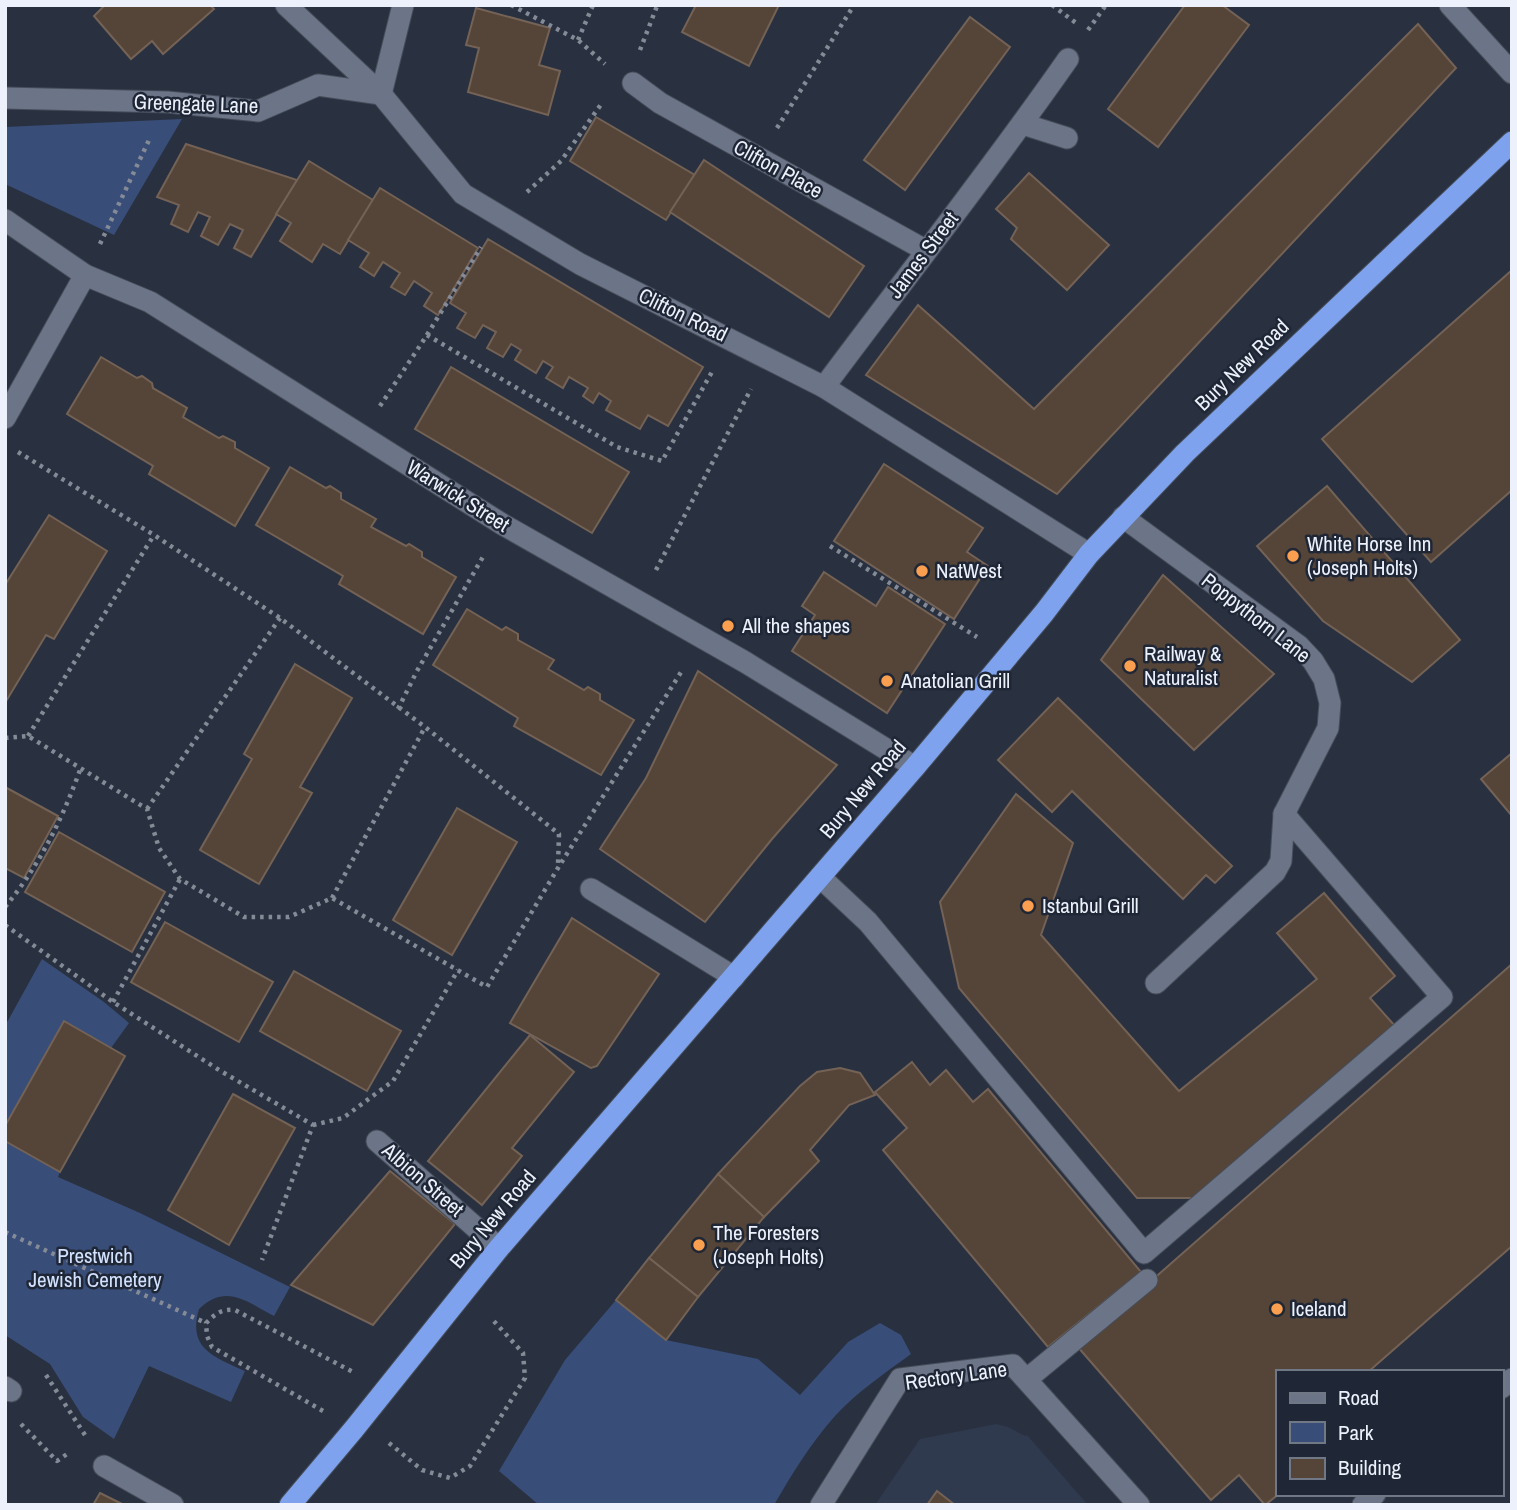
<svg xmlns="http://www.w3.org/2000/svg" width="1517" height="1510" font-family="'Archivo Narrow',sans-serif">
  <rect width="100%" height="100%" fill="#293140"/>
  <path fill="#2f3a4f" d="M996,1424L1008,1427L1025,1436L1027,1435L1088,1505H875L920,1439Z"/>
  <g fill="#384d78">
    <path d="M182,119L114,235L5,184V127Z"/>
    <path d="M42,959L104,1002L129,1023L111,1048L5,1126V1026Z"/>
    <path d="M5,1141L60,1172L58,1177L140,1213L290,1287L274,1316C247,1302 226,1283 199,1309C187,1349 215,1357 245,1371L231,1402L149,1366L114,1439L83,1417L50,1364L5,1335Z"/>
    <path d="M616,1300L666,1340L758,1359L800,1395L848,1342L880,1323L901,1335L911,1354C885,1373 857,1392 835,1416C811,1443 792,1474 774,1505H539L499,1471L565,1360Z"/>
  </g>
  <g fill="#554538" stroke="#736255" stroke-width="2">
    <path d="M105,5H210L214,9L163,54L152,41L131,59L94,16Z"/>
    <path d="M696,5H779L749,66L682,32Z"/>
    <path d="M1185,5H1222L1249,25L1158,147L1108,109Z"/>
    <path d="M476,8L550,28L539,65L560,71L548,115L468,92L479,48L466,45Z"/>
    <path d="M970,17L1010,47L905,190L864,160Z"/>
    <path d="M1418,24L1456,68L1057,494L866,375L918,305L1034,409Z"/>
    <path d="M596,117L695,175L666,220L570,161Z"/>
    <path d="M186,144L297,180L251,257L234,248L243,230L230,224L218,245L201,236L210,217L198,212L188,232L171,224L179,205L157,197Z"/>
    <path d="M704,160L864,266L829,317L670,212Z"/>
    <path d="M309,161L373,200L340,254L323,244L312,262L280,241L291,223L276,214Z"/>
    <path d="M1029,173L1109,245L1067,290L1011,239L1017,228L996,209Z"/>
    <path d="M380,188L478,248L438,315L424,306L432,293L414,281L405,295L391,287L400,273L383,262L374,276L360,267L369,253L348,240Z"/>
    <path d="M488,239L703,367L668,426L648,415L640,429L606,410L611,401L599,393L593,403L583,396L588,388L569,377L563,388L546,378L553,367L543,361L536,373L515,360L521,350L511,344L503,357L487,348L496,332L483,325L475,338L457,328L466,313L450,303Z"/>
    <path d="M1512,270V490L1431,562L1322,439Z"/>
    <path d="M101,357L137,378L142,376L152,383L153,388L187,408L183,417L219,438L223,436L235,442V448L269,468L235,526L149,474L153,466L67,414Z"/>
    <path d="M451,367L629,472L592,533L415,429Z"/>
    <path d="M884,464L983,528L967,552L988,566L954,619L834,541Z"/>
    <path d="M290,467L326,488L330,486L341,493V499L376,519L371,527L406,546L409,544L422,552V557L456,577L423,634L339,584L343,576L256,525Z"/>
    <path d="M1327,486L1460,640L1412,682L1323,621L1257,546Z"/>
    <path d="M49,515L107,551L54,639L46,635L5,703V585Z"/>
    <path d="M824,572L876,606L888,587L945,624L887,713L792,651L815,615L802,606Z"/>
    <path d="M1163,575L1274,674L1194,750L1101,660Z"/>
    <path d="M467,609L502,630L506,627L518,634V640L554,660L548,669L584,690L588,687L600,694V700L634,720L601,775L514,726L518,718L433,665Z"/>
    <path d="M295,664L352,698L300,787L312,793L259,884L200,850L252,759L244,754Z"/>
    <path d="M698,671L837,765L772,839L705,922L600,849L646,778Z"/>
    <path d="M1058,698L1232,866L1215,883L1206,875L1183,899L1072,791L1052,812L998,760Z"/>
    <path d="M1512,753V816L1481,779Z"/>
    <path d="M5,787L58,816L24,878L5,868Z"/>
    <path d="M1016,794L1073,843L1041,935L1179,1091L1317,979L1277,933L1324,893L1395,976L1370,998L1395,1026L1194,1198H1137L959,988L940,902Z"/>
    <path d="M457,808L517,842L452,955L393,920Z"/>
    <path d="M59,832L165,892L132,952L25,892Z"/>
    <path d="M572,918L659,974L597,1066L591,1068L510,1023Z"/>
    <path d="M165,922L273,982L239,1042L131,982Z"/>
    <path d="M1512,964V1246L1368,1372H1277L1279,1494L1265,1505L1239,1475L1211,1500L1077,1346Z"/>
    <path d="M294,971L401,1031L367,1091L260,1031Z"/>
    <path d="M64,1021L125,1056L60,1172L5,1141V1126Z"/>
    <path d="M530,1035L574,1072L512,1148L522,1156L482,1205L428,1161Z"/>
    <path d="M912,1062L930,1085L946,1070L973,1102L988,1089L1141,1272L1048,1347L883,1150L907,1128L875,1092Z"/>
    <path d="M840,1068L860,1073L875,1095L849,1105L810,1150L819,1161L764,1217L718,1174L800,1086L817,1072Z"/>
    <path d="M233,1094L295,1128L229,1245L168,1210Z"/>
    <path d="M390,1171L455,1224L373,1325L291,1285Z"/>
    <path d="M718,1174L764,1217L698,1297L649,1258Z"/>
    <path d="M649,1258L698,1297L666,1340L616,1300Z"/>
    <path d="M937,1491L955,1505H927Z"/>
    <path d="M100,1493L124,1505H93Z"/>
  </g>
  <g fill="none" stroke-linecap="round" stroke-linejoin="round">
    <g stroke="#464d5a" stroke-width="23">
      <g id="minor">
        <path d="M286,5L381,94L463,194L580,264L824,387L1089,554"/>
        <path d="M1450,5L1512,73"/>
        <path d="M633,83L660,103L925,250"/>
        <path d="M381,94L403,5"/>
        <path d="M5,98L167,102L258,111L318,85L381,94"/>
        <path d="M1023,124L1067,138"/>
        <path d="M5,220L85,275L150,302L502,524L745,662L915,767"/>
        <path d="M824,387C905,278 990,171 1068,59"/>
        <path d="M5,418L85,275"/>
        <path d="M1123,517L1299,646L1313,661L1324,679L1330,703L1328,728L1284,814L1281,861L1275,872L1156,983"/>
        <path d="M820,877L868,922L1144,1253L1442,997L1284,814"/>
        <path d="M591,889L734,977"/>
        <path d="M377,1141L499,1248"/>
        <path d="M1027,1379L1147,1280"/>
        <path d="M5,1387L11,1391"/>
        <path d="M1501,1388L1512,1379"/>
        <path d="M104,1466L173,1505"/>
        <path d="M821,1505L900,1379L1013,1365L1139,1505"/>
        <path d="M1363,1505L1375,1494"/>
      </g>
    </g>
    <g stroke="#464d5a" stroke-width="23">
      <path id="highway" d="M290,1505L354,1429L499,1248L915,767L1044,613L1089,554L1185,453L1512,142"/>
    </g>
    <g stroke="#848b97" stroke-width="4.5" stroke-dasharray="3.5 5" stroke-linecap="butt">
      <path d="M511,5L578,40L605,64"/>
      <path d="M1052,5L1076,23"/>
      <path d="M1088,30L1106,5"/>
      <path d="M578,40L593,5"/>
      <path d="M640,50L657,6L655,5"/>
      <path d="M777,128L854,5"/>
      <path d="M527,192L561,161L602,103"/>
      <path d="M100,244L150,138"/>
      <path d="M427,335L481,247"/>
      <path d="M380,406L427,335L617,447L662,461L713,370"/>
      <path d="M18,452L154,535L280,618L425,727L559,834L558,865"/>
      <path d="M830,546L977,637"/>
      <path d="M656,570L751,389"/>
      <path d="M398,709L417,671L484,555"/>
      <path d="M28,736L154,535"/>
      <path d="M5,738L28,736L147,809L159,848L180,879L244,917H289L332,898L487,987L558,868L683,669"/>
      <path d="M147,809L280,618"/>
      <path d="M332,898L425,727"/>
      <path d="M5,907C39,866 62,820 80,770"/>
      <path d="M5,925L113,1002L219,1070L313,1125L262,1260"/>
      <path d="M113,1002L180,879"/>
      <path d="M313,1125L343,1118L393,1081L458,970"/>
      <path d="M5,1232L206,1323"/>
      <path d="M46,1375L85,1435"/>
      <path d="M323,1411L212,1347L207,1336L206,1323C216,1313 222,1309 235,1310L353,1372"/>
      <path d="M21,1424L57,1461L70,1452"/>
      <path d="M389,1443L422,1470L450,1478L470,1466L525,1378L523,1353L491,1318"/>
    </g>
    <use href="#minor" stroke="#6c7587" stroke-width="21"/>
    <use href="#highway" stroke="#7ea2ed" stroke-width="21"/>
  </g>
  <g fill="#fa9f4f" stroke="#1f2736" stroke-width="2.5">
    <circle cx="1293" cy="556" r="7"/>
    <circle cx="922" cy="571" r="7"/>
    <circle cx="728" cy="626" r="7"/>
    <circle cx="1130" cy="666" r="7"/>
    <circle cx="887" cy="681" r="7"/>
    <circle cx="1028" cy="906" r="7"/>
    <circle cx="699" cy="1245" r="7"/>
    <circle cx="1277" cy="1309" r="7"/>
  </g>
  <g text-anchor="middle" stroke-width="5" stroke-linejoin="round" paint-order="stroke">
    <g font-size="21" fill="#ecf1fb" stroke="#1f2736">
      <text transform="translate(196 104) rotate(2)" y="7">Greengate Lane</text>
      <text transform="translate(778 169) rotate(29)" y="7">Clifton Place</text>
      <text transform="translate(923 255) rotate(-53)" y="7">James Street</text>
      <text transform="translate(683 315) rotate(26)" y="7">Clifton Road</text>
      <text transform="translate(1242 365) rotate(-44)" y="7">Bury New Road</text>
      <text transform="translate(458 496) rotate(32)" y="7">Warwick Street</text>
      <text transform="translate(1256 618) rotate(38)" y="7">Poppythorn Lane</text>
      <text transform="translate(863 789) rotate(-50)" y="7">Bury New Road</text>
      <text transform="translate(423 1180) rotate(41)" y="7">Albion Street</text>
      <text transform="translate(493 1219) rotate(-50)" y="7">Bury New Road</text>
      <text transform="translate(956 1376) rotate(-8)" y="7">Rectory Lane</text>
    </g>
    <g font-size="21" fill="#ecf1fb" stroke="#1f2736" text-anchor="start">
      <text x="1307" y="551">White Horse Inn<tspan x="1307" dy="24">(Joseph Holts)</tspan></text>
      <text x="936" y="578">NatWest</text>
      <text x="742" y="633">All the shapes</text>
      <text x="1144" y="661">Railway &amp;<tspan x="1144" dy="24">Naturalist</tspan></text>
      <text x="901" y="688">Anatolian Grill</text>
      <text x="1042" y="913">Istanbul Grill</text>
      <text x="713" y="1240">The Foresters<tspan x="713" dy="24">(Joseph Holts)</tspan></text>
      <text x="1291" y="1316">Iceland</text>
    </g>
    <g font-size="21" fill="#d1e1fe" stroke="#1f2736">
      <text x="95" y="1263">Prestwich<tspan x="95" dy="24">Jewish Cemetery</tspan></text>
    </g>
  </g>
  <rect width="1517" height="1510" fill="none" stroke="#ecf1fb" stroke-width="14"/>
  <rect x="1276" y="1370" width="228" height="126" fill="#1f2736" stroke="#717885" stroke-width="2"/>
  <rect x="1290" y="1393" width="35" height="10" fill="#6c7587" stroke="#717885" stroke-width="2"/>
  <text x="1338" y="1405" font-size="21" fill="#ecf1fb">Road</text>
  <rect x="1290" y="1422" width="35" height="21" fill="#384d78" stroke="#717885" stroke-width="2"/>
  <text x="1338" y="1440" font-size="21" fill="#ecf1fb">Park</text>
  <rect x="1290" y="1458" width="35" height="21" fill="#554538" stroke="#717885" stroke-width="2"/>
  <text x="1338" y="1475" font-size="21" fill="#ecf1fb">Building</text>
</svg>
